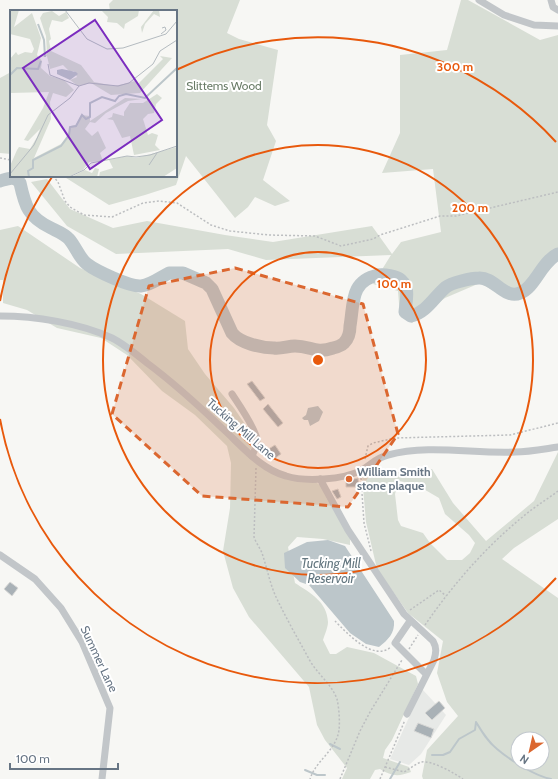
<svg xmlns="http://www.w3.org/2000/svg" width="558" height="779" font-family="Cabin,sans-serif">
  <rect width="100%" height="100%" fill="#f7f7f4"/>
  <path fill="#e7e9e7" d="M422,689L446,715L421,754L409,765L390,759Z"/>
  <g fill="#d8ded5" fill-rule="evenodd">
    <path d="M113,0H240L227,33L239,39L278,50L267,125L276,141L263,180L290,201L275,206L255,197L248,207L235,218L186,156L176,185L145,195L109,205L63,176H176V11H110L109,4Z"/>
    <path d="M461,0H468L540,40L558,35V260L528,293L510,300L480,283L445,298L412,323L400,316L398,291L373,284L391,255L266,260L228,249L116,254L67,226L31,182L47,179L70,209L113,228L147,221L225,235L273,242L372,226L392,254L401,242L441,232L433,169L382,173L400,133V55L447,50Z"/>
    <path d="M11,72V154L0,153V78Z"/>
    <path d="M18,226L80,268L141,294L185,321L188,349L205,374L234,408L253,436L252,447L248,455L260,465L316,482L322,487L350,538V545L323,539L297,537L288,547L295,583C310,593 327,601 328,622C328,627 325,634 323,640L330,654H336L347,647L374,653L416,676L418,684L392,740L385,750L383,758L409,767L411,772C398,777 391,776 380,769L375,770L370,779H342L347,768L325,740L317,725L309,687L249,617L233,588L223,551L230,508L231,463L227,446L195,415L162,391L127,355L101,338L57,328L27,310L3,303V280H0V230Z"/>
    <path d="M558,452V519L514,548L502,559L558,598V779H423L422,776L427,750L458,716L447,702L437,673L443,641L408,613L377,569L366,522L362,476L432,469L453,503L486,541L534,501ZM399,481L415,484L439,498L445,514L469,535L475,543L470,553L462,560H447L430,543L423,533L401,526L398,520L395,494ZM518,739H542V763H518Z"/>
  </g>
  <g fill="#bcc6ca">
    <path d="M318,406L323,412L319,421L310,426L308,420H304L302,418L306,415L308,408Z"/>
    <path d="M328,540L345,546L394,621C395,633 388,640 379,647L366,644L350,633L309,585L300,582L285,568L284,553L307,542Z"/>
  </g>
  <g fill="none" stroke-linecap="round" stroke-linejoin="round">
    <g stroke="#bcc6ca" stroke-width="2">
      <path d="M330,744L340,749"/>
      <path d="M432,755H443L450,752L459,739L475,730L476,722C482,732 488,742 497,749C510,760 535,776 551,779"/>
      <path d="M305,770L317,775H325"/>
      <path d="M390,779L400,762"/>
    </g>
    <path stroke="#bcc6ca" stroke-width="13" d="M0,181C7,179 15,175 20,183C25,206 28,217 51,228C57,231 65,234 69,239C76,247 79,258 87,264C96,271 130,287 141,286C151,285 161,277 169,273H183L206,283L212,289L232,333C240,343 261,348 274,348C281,349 288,346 295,346C311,346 315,354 333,348C337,347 341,346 344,343C349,338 350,333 350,326C354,303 350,281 378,275C384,274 396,276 401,280C410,288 406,301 405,312L411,316C427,312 434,297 446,287C451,283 471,278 479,278C494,277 505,300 520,293C535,288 541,262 558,254"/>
  </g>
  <g fill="#a9b1b6" stroke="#d8d8d6">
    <path d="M252,381L265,398L260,401L247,384Z"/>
    <path d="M268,404L283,423L278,427L263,409Z"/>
    <path d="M275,445L281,454L274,459L267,450Z"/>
    <path d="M358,478L359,487H346V481Z"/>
    <path d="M338,489L341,497L337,499L332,491Z"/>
    <path d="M10,582L18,588L12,596L4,589Z"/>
    <path d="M439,701L445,708L432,720L425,713Z"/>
    <path d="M418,723L434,729L431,738L414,731Z"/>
  </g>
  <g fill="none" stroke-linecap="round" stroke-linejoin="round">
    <g stroke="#bcbec0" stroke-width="1.5" stroke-dasharray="2 2" stroke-linecap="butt">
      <path d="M0,158L11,160"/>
      <path d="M53,176L58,182L65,201L70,207L84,215L112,217L143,203L159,201L177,203L211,225L230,231L269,235L315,236L341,246L373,239L380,235L440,216H456L558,192"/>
      <path d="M365,459L368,446L373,443L395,438L510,435L558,423"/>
      <path d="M256,468L254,537C256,543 260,548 262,553C267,568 270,584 276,597C286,618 298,639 309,659C317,674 331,683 337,699C339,708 340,721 339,730C336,751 316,760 310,779"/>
      <path d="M361,478L364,523L371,551"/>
      <path d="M410,610L439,590L446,596"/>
      <path d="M335,621C347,633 373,662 391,647"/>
      <path d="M425,625C454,583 489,543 530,511C539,504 549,498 558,491"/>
      <path d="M409,649L418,635"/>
      <path d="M385,767L404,772C410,769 415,764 421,762C432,760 454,773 463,779"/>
      <path d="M340,779L360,731L370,712L402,660"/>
      <path d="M380,779L405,720"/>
    </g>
    <g stroke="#c2c6c9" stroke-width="7">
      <path d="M479,0L504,15L534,25L558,26"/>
      <path d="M551,0L553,7L558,10"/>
      <path d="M0,316C35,316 80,323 112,338C124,344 136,354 147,363C174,383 198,405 222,428C241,445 260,469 286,476C305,482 343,480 362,470C372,464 376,458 388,455C429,444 474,454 515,452C529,452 544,449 558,447"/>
      <path d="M232,394C239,405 256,429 257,440C257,446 254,451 252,456"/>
      <path d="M320,479L348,530L404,614L433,641C437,648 436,653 434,660L407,714"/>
      <path d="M0,555L35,579L61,608L82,642L110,708L102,779"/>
      <path d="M410,621L395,643L426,674"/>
    </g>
  </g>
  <path fill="#db6730" fill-opacity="0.2" stroke="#db6730" stroke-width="3" stroke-dasharray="8 5" stroke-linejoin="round" d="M235,268L363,304L398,434L348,507L202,496L112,414L149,286Z"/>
  <g fill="none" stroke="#e8590c" stroke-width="2">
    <circle cx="318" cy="360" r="108"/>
    <circle cx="318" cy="360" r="215"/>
    <path d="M556 578A323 323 0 0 1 0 419M0 301A323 323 0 0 1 52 177M176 70A323 323 0 0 1 556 142"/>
  </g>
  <circle fill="#db6730" stroke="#fff" stroke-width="1.5" cx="349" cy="479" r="4"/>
  <g text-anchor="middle" stroke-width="4" stroke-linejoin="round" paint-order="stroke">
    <g font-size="12" fill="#687b66" stroke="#fff">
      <text x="224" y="90">Slittems Wood</text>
    </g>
    <g font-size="12" fill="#677584" stroke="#fff">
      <text transform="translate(241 429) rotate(41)" y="4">Tucking Mill Lane</text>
      <text transform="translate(99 659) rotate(65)" y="4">Summer Lane</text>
    </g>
    <g font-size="12" font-weight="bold" fill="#677584" stroke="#fff" text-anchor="start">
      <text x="357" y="476">William Smith<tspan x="357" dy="14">stone plaque</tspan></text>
    </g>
    <g font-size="13" font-style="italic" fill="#63767f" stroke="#fff">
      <text x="331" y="568">Tucking Mill<tspan x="331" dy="15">Reservoir</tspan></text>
    </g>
  </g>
  <g transform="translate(10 10)">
    <rect width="167" height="167" fill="#f7f7f4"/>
    <path d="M0,0H9L4,17L22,3L31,28L27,45L32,51L31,58L40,66L54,70L64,80L56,87L43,83L40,92L41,109L24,148L51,134L58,125L61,116L66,115L71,105L80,106V111L115,88L132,89L118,91L96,103L85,113L80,112L75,119L82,126L88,121L96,138L90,143L93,151L79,152L73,160L58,167H0V156L7,140L9,137L20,139L27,127L30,119L18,131L14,130L33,98L39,82L0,83V49L6,42L8,45L15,42L22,43L24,39L20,29L0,24ZM95,0H129L128,6L115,14L114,19L107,13L97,12L98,7L92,1ZM144,0H149L150,7L144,4L135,14L132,23L131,17ZM42,1L49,6L56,2L59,8L52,12L42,10L39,19L41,29L39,31L41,41L71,55L84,72L105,76L125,71L128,74L153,49L150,46L162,48L130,83L101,85L81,73L68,76L60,70L67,67L64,61H59L53,55L40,59L37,46L32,47L37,44L36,26L30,8L33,3ZM147,84L152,88L146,94L144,103L138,104L133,109L138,125L142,123L148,125L145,135L150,140L124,145L120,126L112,128L103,110L97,109L102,107L103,103L114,106V102L120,93H133ZM167,137V158L153,167H89L90,162L103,158L99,150L117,146L126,148ZM85,158L89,159L87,167H61L75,160L82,163Z" fill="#d8ded5"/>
    <path d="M52,59L66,62L68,64L60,70L47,64V60Z" fill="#bcc6ca"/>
    <path fill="none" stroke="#bcc6ca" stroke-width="2" d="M28,14L34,30L35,47M0,65L7,58L28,59L31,51M19,167L18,161L23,158V150L51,136L59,125L60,117L66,116L72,105L76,109L80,107V93L92,87L105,91L109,86L116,84L135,88L167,58"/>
    <path fill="none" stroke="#b4bbc0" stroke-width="1" d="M55,0L77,29L97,39L113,38L156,24L167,11M151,24L156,20L155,17L152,18M38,54L40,65L69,76M139,155L147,143M0,164L24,135L38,105L60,88L69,76L79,73L108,76L119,73L143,54L150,41L167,30M59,167L74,160L81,153L117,146L126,147L140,145L167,136"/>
    <path fill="#7b2cbf" fill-opacity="0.15" stroke="#7b2cbf" stroke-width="2" d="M85,10L152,110L80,159L13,58Z"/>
    <rect width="167" height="167" fill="none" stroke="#677584" stroke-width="2"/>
  </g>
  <circle cx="318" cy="360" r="6" fill="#e8590c" stroke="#fff" stroke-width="2"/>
  <g font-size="12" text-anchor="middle" font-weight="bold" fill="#e8590c" stroke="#fff" stroke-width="4" stroke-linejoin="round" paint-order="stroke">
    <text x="455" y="71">300 m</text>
    <text x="470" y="212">200 m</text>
    <text x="394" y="288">100 m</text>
  </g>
  <g transform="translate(530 751) rotate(214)"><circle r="19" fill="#ffffff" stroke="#c2c8ce"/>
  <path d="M0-3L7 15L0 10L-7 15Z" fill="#db6730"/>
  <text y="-6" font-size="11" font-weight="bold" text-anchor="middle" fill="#677584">N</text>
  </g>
  <path d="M10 763v6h108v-6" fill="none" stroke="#677584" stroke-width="2"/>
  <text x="16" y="763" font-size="12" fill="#677584" stroke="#ffffff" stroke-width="3" paint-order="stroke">100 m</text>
</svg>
